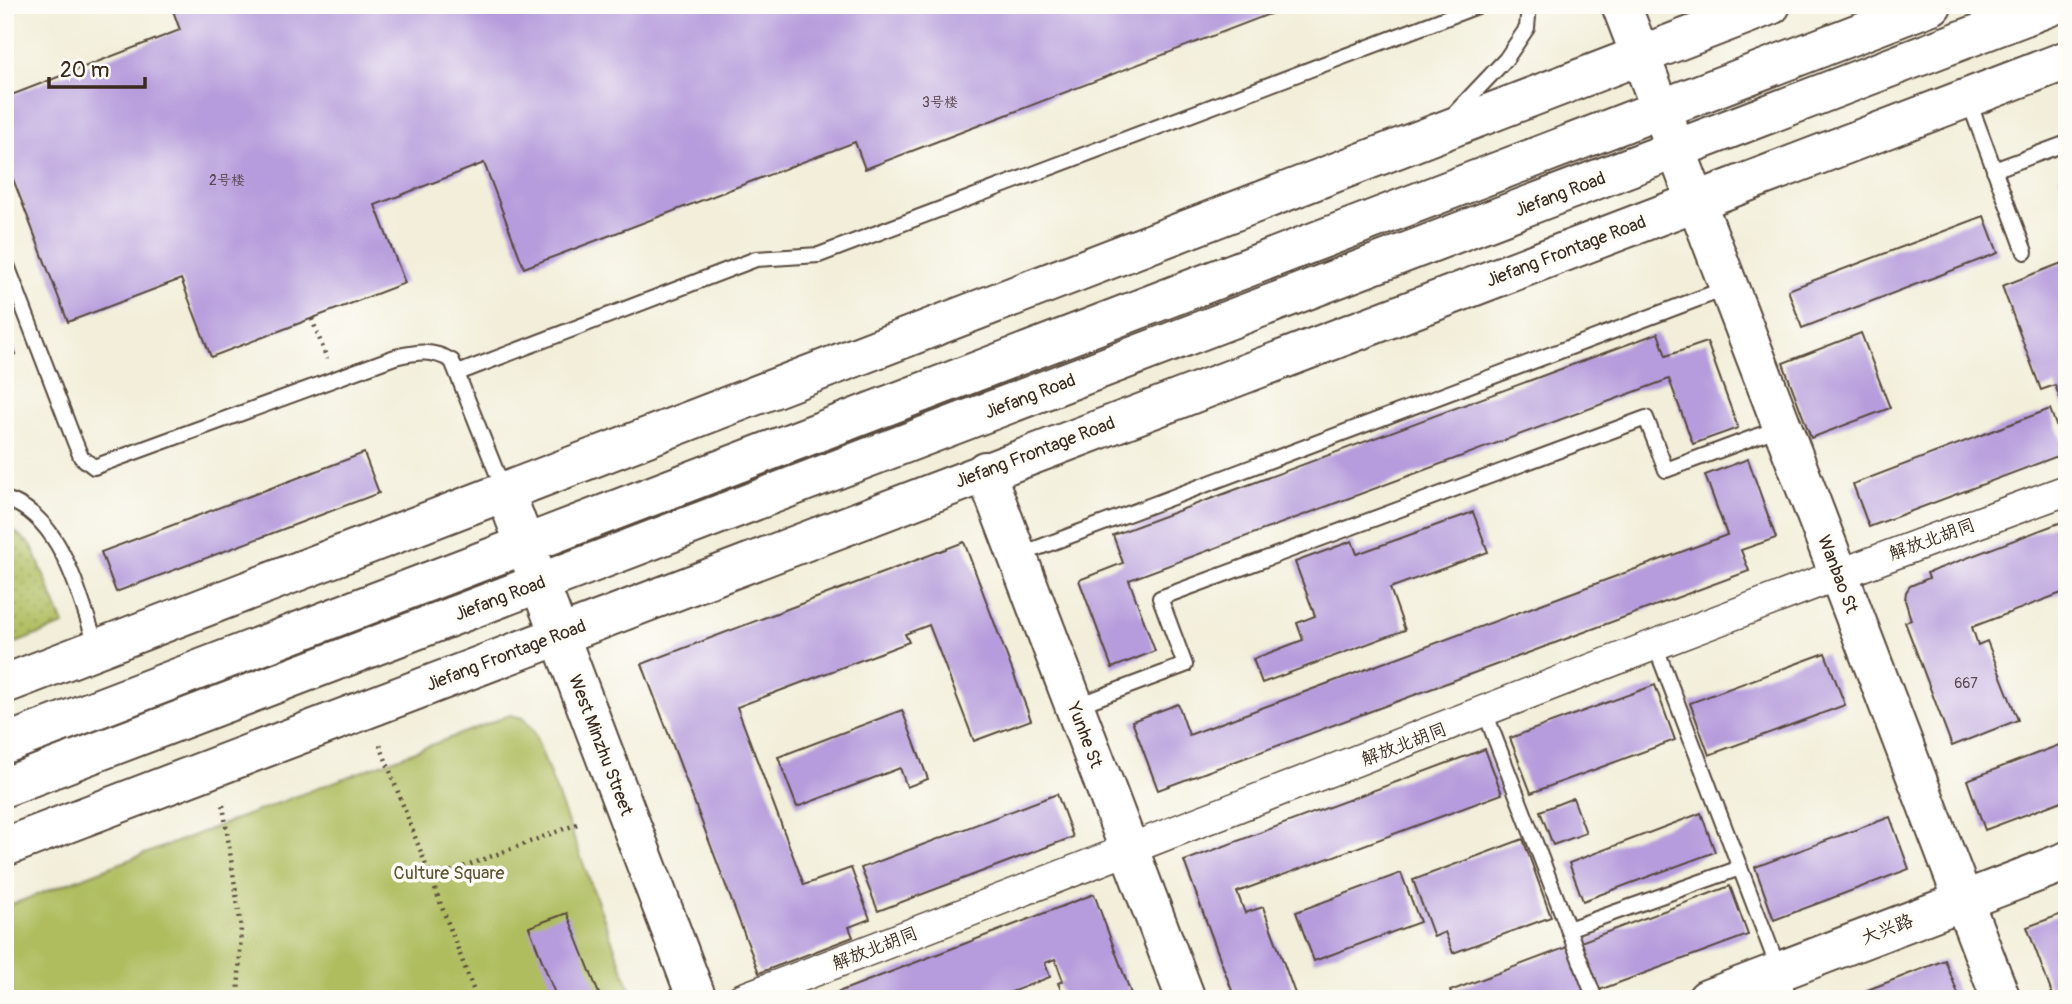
<svg xmlns="http://www.w3.org/2000/svg" width="2072" height="1004" font-family="Pangolin,'LXGW WenKai TC',sans-serif">
  <defs>
    <pattern id="grass-dots" width="8" height="8" patternUnits="userSpaceOnUse" patternTransform="scale(1.75)"><rect width="8" height="8" fill="#afbd5f"/><path d="M2 2h.1M6 6h.1" fill="none" stroke="#909a4e" stroke-width="1.8" stroke-linecap="round"/></pattern>
  </defs>
  <rect width="100%" height="100%" fill="#fdfcf7"/>
  <filter id="ink" filterUnits="userSpaceOnUse"><feTurbulence type="fractalNoise" baseFrequency=".0143" numOctaves="2"/><feDisplacementMap in="SourceGraphic" scale="14" xChannelSelector="R" yChannelSelector="G"/><feConvolveMatrix kernelMatrix="1 2 1 2 8 2 1 2 1" color-interpolation-filters="sRGB"/></filter>
  <filter id="wash" filterUnits="userSpaceOnUse"><feTurbulence type="fractalNoise" baseFrequency=".00686" numOctaves="4" result="noise"/><feDisplacementMap in="SourceGraphic" scale="28" xChannelSelector="R" yChannelSelector="G"/><feGaussianBlur stdDeviation="1.57" result="paint"/><feColorMatrix in="noise" values="0 0 0 0 0 0 0 0 0 0 0 0 0 0 0 0 0 1.4 0 .05"/><feComposite in="paint" operator="in"/></filter>
  <g filter="url(#wash)">
    <rect width="100%" height="100%" fill="#f2eed9"/>
    <path fill="url(#grass-dots)" stroke="#75743e" stroke-width="2" d="M5,523L32,546L64,625L5,647Z"/>
    <path fill="#afbd5f" stroke="#75743e" stroke-width="2" d="M510,715L523,718L534,732L634,999H5V907Z"/>
    <g id="blocks">
      <g fill="#b69cdc">
        <path d="M171,5H1293L865,169L855,142L524,268L484,163L375,205L405,283L211,357L181,279L68,322L5,158V86L9,96L180,30Z"/>
        <path d="M2067,174V196L2059,177Z"/>
        <path d="M1984,216L1998,253L1802,328L1788,290Z"/>
        <path d="M2067,261V417L2055,385L2041,390L2002,286Z"/>
        <path d="M5,327L16,354L5,358Z"/>
        <path d="M1658,333L1666,356L1707,342L1738,428L1693,444L1669,379L1129,580L1155,651L1112,668L1079,580L1123,563L1113,535Z"/>
        <path d="M1861,333L1890,408L1811,438L1783,363Z"/>
        <path d="M2050,409L2066,453L1869,527L1853,484Z"/>
        <path d="M364,453L379,493L116,592L101,552Z"/>
        <path d="M1748,459L1776,538L1741,550L1749,571L1158,790L1132,721L1178,704L1189,735L1727,535L1705,475Z"/>
        <path d="M1473,512L1488,552L1390,588L1405,630L1262,683L1253,659L1303,640L1297,623L1315,616L1295,562L1352,541L1357,554Z"/>
        <path d="M2067,520V591L1972,627L1978,645L1987,641L2018,720L1952,746L1905,622L1911,620L1905,600L1906,592L1910,586L1929,578L1927,573Z"/>
        <path d="M964,542L1031,720L974,741L929,625L905,634L909,642L737,707L804,885L851,868L870,919L849,927L853,937L759,973L642,664Z"/>
        <path d="M1825,653L1845,705L1709,755L1690,703Z"/>
        <path d="M1655,685L1675,740L1531,793L1510,738Z"/>
        <path d="M902,710L928,779L907,787L900,768L797,807L778,757Z"/>
        <path d="M2067,742V799L1985,830L1967,780Z"/>
        <path d="M1485,749L1502,794L1237,892L1245,913L1263,907L1297,999H1235L1184,861Z"/>
        <path d="M1057,794L1073,837L878,911L861,868Z"/>
        <path d="M1573,798L1586,833L1553,845L1540,811Z"/>
        <path d="M1701,813L1715,852L1583,901L1569,863Z"/>
        <path d="M1890,817L1909,869L1774,920L1755,867Z"/>
        <path d="M1523,839L1551,917L1453,953L1445,932L1434,937L1413,880Z"/>
        <path d="M1401,873L1420,922L1314,961L1296,912Z"/>
        <path d="M1730,886L1748,935L1575,999H1453L1450,991Z"/>
        <path d="M1094,894L1133,999H1065L1058,983L1063,981L1055,959L1045,963L1050,977L993,999H820Z"/>
        <path d="M2067,912V999H2054L2027,927Z"/>
        <path d="M567,913L601,999H557L529,927Z"/>
        <path d="M1945,960L1960,999H1844Z"/>
      </g>
    </g>
  </g>
  <g filter="url(#ink)">
    <use href="#blocks" fill-opacity="0" stroke="#56473a" stroke-width="2"/>
    <g fill="none" stroke-linecap="round" stroke-linejoin="round">
      <g stroke="#56473a" stroke-width="18">
        <g id="lane">
          <path d="M1968,99L2025,252"/>
          <path d="M1452,116L1506,59L1527,28L1529,5"/>
          <path d="M1994,170L2067,143"/>
          <path d="M5,260L74,440L81,457L94,467L395,357C417,352 432,349 452,361L504,491"/>
          <path d="M458,373L756,259L819,255L1480,5"/>
          <path d="M5,499C63,516 78,596 97,646"/>
          <path d="M1019,555L1727,288"/>
          <path d="M1655,645L1790,999"/>
          <path d="M1076,706L1185,665L1160,598L1646,418L1666,470L1779,428"/>
          <path d="M1485,712L1595,999"/>
          <path d="M1568,929L1740,868"/>
        </g>
      </g>
      <g stroke="#56473a" stroke-width="33">
        <path id="street" d="M741,999C1184,831 1622,652 2067,490"/>
      </g>
      <g stroke="#56473a" stroke-width="42">
        <g id="secondary">
          <path d="M1621,5L2001,999"/>
          <path d="M985,471L1186,999"/>
          <path d="M505,492L697,999"/>
          <path d="M5,684L1771,5"/>
          <path d="M5,847L2067,60"/>
          <path d="M1707,999L2067,861"/>
        </g>
      </g>
      <g stroke="#56473a" stroke-width="42">
        <g id="primary">
          <path d="M5,744L1932,5"/>
          <path d="M5,787L2054,5"/>
        </g>
      </g>
      <g stroke="#56473a" stroke-width="4.5" stroke-dasharray="2 5" stroke-linecap="butt">
        <path d="M312,319L327,359"/>
        <path d="M380,745L477,999"/>
        <path d="M223,805L241,927L238,999"/>
        <path d="M431,879L580,823"/>
      </g>
      <use href="#lane" stroke="#fff" stroke-width="14"/>
      <use href="#street" stroke="#fff" stroke-width="30"/>
      <use href="#secondary" stroke="#fff" stroke-width="38"/>
      <use href="#primary" stroke="#fff" stroke-width="38"/>
    </g>
  </g>
  <g text-anchor="middle" stroke-width="7" stroke-linejoin="round" paint-order="stroke">
    <g font-size="14" fill="#5a464e">
      <text x="940" y="107">3号楼</text>
      <text x="227" y="185">2号楼</text>
      <text x="1966" y="688">667</text>
    </g>
    <g font-size="18" fill="#3b2a1e" stroke="#fdfcf7">
      <text transform="translate(1560 194) rotate(-21)" y="6">Jiefang Road</text>
      <text transform="translate(1566 251) rotate(-21)" y="6">Jiefang Frontage Road</text>
      <text transform="translate(1030 396) rotate(-21)" y="6">Jiefang Road</text>
      <text transform="translate(1035 452) rotate(-21)" y="6">Jiefang Frontage Road</text>
      <text transform="translate(1932 539) rotate(-20)" y="6">解放北胡同</text>
      <text transform="translate(1838 574) rotate(69)" y="6">Wanbao St</text>
      <text transform="translate(500 598) rotate(-21)" y="6">Jiefang Road</text>
      <text transform="translate(506 655) rotate(-21)" y="6">Jiefang Frontage Road</text>
      <text transform="translate(1085 735) rotate(69)" y="6">Yunhe St</text>
      <text transform="translate(1404 744) rotate(-21)" y="6">解放北胡同</text>
      <text transform="translate(601 745) rotate(69)" y="6">West Minzhu Street</text>
      <text transform="translate(1887 929) rotate(-21)" y="6">大兴路</text>
      <text transform="translate(875 948) rotate(-21)" y="6">解放北胡同</text>
    </g>
    <g font-size="18" fill="#5e5632" stroke="#fdfcf7">
      <text x="449" y="879">Culture Square</text>
    </g>
  </g>
  <rect width="2072" height="1004" fill="none" stroke="#fdfcf7" stroke-width="28"/>
  <path d="M49 77v10h96v-10" fill="none" stroke="#3b2a1e" stroke-width="3.5"/>
  <text x="60" y="77" font-size="21" fill="#3b2a1e" stroke="#fdfcf7" stroke-width="5" paint-order="stroke">20 m</text>
</svg>
